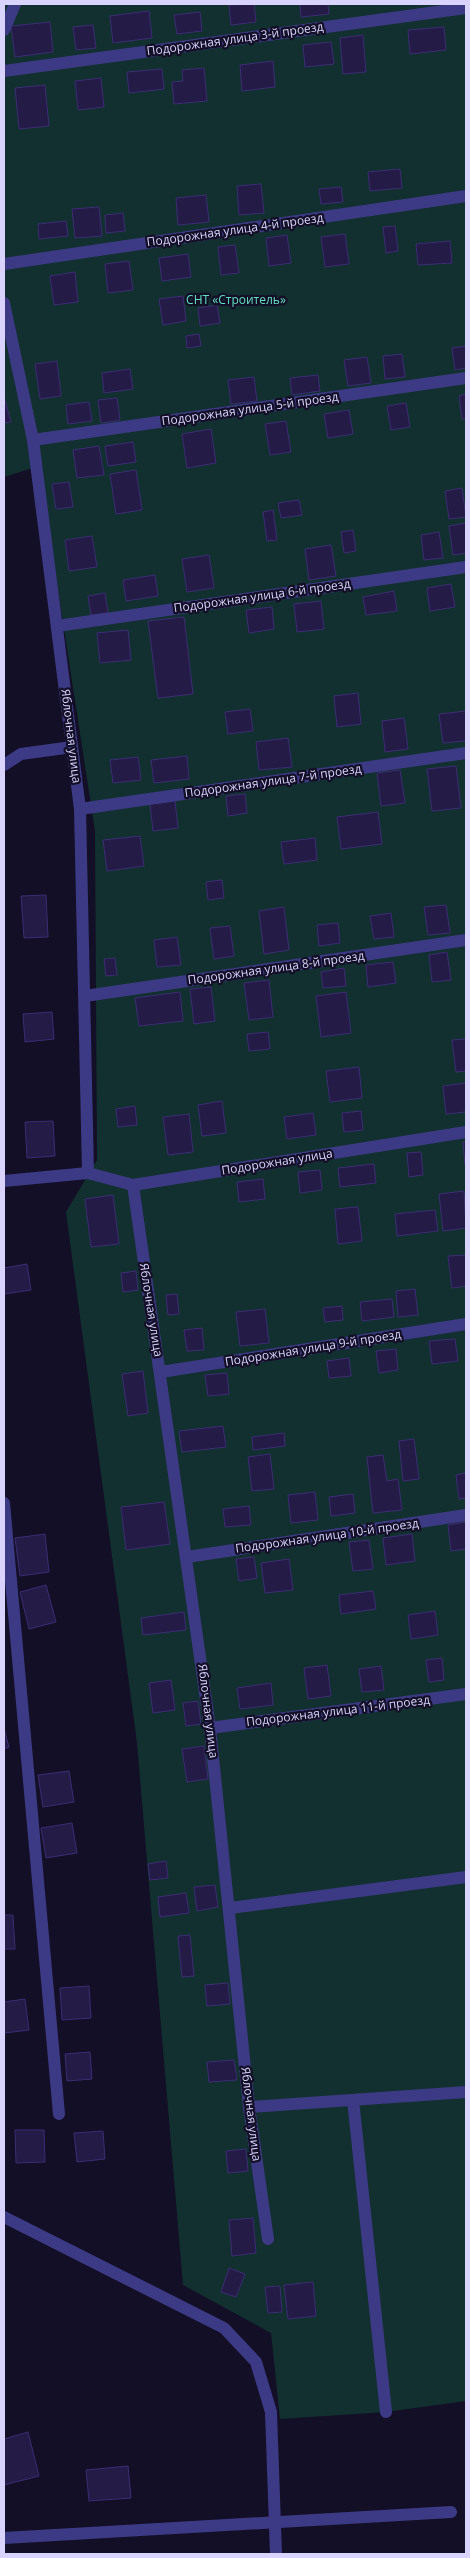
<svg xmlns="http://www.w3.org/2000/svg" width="470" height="2558" font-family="'Open Sans',sans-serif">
  <rect width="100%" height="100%" fill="#130f26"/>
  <path fill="#12302f" d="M4,4H466V2401L386,2412L280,2419L271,2333L183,2285L137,1743L66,1212L97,1160L95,831L39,466L4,477Z"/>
  <g fill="#241b47" stroke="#3b2d73">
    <path d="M254,4L256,22L231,25L229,5Z"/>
    <path d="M300,4H328L329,14L301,17Z"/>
    <path d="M149,11L152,38L113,43L110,16Z"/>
    <path d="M200,12L202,31L177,34L174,15Z"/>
    <path d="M50,22L53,52L15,57L11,26Z"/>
    <path d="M93,25L96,48L76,50L73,27Z"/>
    <path d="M444,27L446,50L410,54L408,30Z"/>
    <path d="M363,35L366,72L343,74L340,38Z"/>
    <path d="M331,42L334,64L305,67L303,45Z"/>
    <path d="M273,61L275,87L242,91L240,65Z"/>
    <path d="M204,68L207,101L174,104L172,82L183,81L182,70Z"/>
    <path d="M162,69L164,89L129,93L127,72Z"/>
    <path d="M101,78L104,107L78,110L75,81Z"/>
    <path d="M45,85L49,126L19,129L15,88Z"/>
    <path d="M400,169L402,188L370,191L368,172Z"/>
    <path d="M261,184L264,213L239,215L237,186Z"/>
    <path d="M341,187L343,202L321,204L319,189Z"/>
    <path d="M206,195L209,222L178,225L176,198Z"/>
    <path d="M99,207L102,236L75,238L72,209Z"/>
    <path d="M123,213L125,231L106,233L105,215Z"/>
    <path d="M66,221L68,236L39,239L38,224Z"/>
    <path d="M395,226L398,251L386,253L383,227Z"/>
    <path d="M345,234L349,264L325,267L321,237Z"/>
    <path d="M287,235L291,263L269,266L266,238Z"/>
    <path d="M450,241L452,263L418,265L416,244Z"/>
    <path d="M235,245L239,273L221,275L218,247Z"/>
    <path d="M188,254L191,277L162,281L159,258Z"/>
    <path d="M129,261L133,290L108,293L105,264Z"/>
    <path d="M75,272L78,302L54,305L50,276Z"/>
    <path d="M183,296L186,321L163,325L159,299Z"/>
    <path d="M217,305L220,323L200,326L198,308Z"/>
    <path d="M199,334L201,346L187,348L186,336Z"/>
    <path d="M466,346V368L455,370L452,348Z"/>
    <path d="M402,354L405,377L385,379L383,356Z"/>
    <path d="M367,357L371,383L348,386L344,360Z"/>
    <path d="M57,361L61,396L40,399L35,364Z"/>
    <path d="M130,369L133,389L104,393L102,373Z"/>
    <path d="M318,375L320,391L292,395L290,378Z"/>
    <path d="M254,377L257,401L231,404L228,380Z"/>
    <path d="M466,394V418L462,419L459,396Z"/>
    <path d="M4,397L11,422L4,423Z"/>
    <path d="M117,398L120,420L101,423L98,400Z"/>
    <path d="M89,402L92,421L68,424L66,405Z"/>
    <path d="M406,403L410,427L391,430L387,406Z"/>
    <path d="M349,410L353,434L328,438L324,414Z"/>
    <path d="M286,421L291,452L270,455L265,424Z"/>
    <path d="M211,429L216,463L187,468L182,434Z"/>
    <path d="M133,442L136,462L108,466L105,446Z"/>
    <path d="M99,446L104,475L77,478L73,450Z"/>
    <path d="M136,470L142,510L116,514L110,474Z"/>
    <path d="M69,482L73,507L56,509L52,484Z"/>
    <path d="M462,488L466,517L449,519L445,491Z"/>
    <path d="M299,500L302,515L281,518L278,503Z"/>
    <path d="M273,510L277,540L267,541L263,512Z"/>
    <path d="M466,523V553L453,555L449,526Z"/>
    <path d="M353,530L356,551L344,553L341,532Z"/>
    <path d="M439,532L443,558L424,560L421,535Z"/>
    <path d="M92,536L97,567L69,571L65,540Z"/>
    <path d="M331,545L336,576L309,580L305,549Z"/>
    <path d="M209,555L214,588L187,592L182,559Z"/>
    <path d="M155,575L158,596L126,601L123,580Z"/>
    <path d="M451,584L455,607L430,611L427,588Z"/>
    <path d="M394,591L397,611L366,615L363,597Z"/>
    <path d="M105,593L108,613L91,615L88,596Z"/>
    <path d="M321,601L324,629L297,632L294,604Z"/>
    <path d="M272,607L274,629L249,633L246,610Z"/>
    <path d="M184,617L193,694L158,698L148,621Z"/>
    <path d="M128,630L131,660L100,663L97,633Z"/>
    <path d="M358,693L361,724L337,727L334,696Z"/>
    <path d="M250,709L253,731L228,734L225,712Z"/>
    <path d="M466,711V741L443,743L439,714Z"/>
    <path d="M404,718L408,749L385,752L382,721Z"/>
    <path d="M288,738L292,767L259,770L256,742Z"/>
    <path d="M187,756L189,779L154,783L151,760Z"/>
    <path d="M138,757L141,780L113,783L110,760Z"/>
    <path d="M456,766L461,808L432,811L427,769Z"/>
    <path d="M400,770L405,803L381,806L377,773Z"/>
    <path d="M245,794L247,813L228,816L226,796Z"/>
    <path d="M175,801L178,828L153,831L150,804Z"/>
    <path d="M378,812L382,844L341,849L337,817Z"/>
    <path d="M140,836L144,866L107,871L103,840Z"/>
    <path d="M315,838L317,860L284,864L281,842Z"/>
    <path d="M222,880L224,898L208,900L206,882Z"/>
    <path d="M46,895L48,937L24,938L21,896Z"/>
    <path d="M446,905L450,933L428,935L424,907Z"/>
    <path d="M284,907L289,950L264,954L259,911Z"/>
    <path d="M391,913L394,937L374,939L370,916Z"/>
    <path d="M338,923L340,943L319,946L317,925Z"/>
    <path d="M230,926L234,956L214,959L210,928Z"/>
    <path d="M177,937L181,965L157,967L154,940Z"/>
    <path d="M447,952L451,980L432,982L429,955Z"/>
    <path d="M115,958L117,975L106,976L104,959Z"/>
    <path d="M393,962L396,983L368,987L366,965Z"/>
    <path d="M344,968L346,986L323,988L321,972Z"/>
    <path d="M269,980L273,1017L249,1020L244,983Z"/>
    <path d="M211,987L215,1021L194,1024L190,989Z"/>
    <path d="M180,992L183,1021L139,1026L135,998Z"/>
    <path d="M346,992L351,1033L321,1037L316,996Z"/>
    <path d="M52,1012L54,1039L25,1042L23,1014Z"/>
    <path d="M268,1032L270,1049L249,1051L247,1034Z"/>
    <path d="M466,1039V1071L456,1072L452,1040Z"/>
    <path d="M359,1067L362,1098L330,1102L326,1071Z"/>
    <path d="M466,1083V1112L446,1114L443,1086Z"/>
    <path d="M222,1101L226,1133L202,1136L198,1105Z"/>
    <path d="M135,1106L137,1125L118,1127L116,1109Z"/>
    <path d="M361,1111L363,1130L344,1132L342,1113Z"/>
    <path d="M313,1113L316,1135L287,1139L284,1117Z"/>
    <path d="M189,1114L193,1152L168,1155L163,1117Z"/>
    <path d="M53,1121L55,1156L27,1158L25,1122Z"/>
    <path d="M463,1142H466V1165H465Z"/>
    <path d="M421,1152L423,1175L409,1177L407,1153Z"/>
    <path d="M374,1164L376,1183L340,1187L338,1168Z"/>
    <path d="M320,1170L322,1190L300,1193L298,1172Z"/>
    <path d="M263,1179L265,1199L239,1202L237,1182Z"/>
    <path d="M464,1191L466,1228L443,1231L439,1194Z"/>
    <path d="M113,1195L119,1244L91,1247L85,1199Z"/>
    <path d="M358,1207L362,1241L338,1244L335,1209Z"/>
    <path d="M435,1210L438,1231L397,1236L395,1214Z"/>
    <path d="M466,1255V1286L452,1288L448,1256Z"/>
    <path d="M27,1264L31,1290L4,1294V1268Z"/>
    <path d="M136,1271L138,1290L123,1292L121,1273Z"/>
    <path d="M415,1289L418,1315L398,1317L396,1291Z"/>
    <path d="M177,1294L179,1314L168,1315L166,1295Z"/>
    <path d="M392,1299L394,1317L362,1321L360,1302Z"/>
    <path d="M342,1306L343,1320L325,1322L323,1308Z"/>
    <path d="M265,1309L269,1343L240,1346L236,1312Z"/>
    <path d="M202,1328L204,1350L187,1351L184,1330Z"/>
    <path d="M455,1339L458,1361L432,1364L429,1341Z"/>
    <path d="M396,1349L398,1370L379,1373L376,1351Z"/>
    <path d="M349,1358L351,1376L329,1378L327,1361Z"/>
    <path d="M143,1371L148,1413L128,1416L122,1374Z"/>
    <path d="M227,1373L229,1394L208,1396L205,1375Z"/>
    <path d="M223,1426L226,1447L182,1452L179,1431Z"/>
    <path d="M284,1433L285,1446L253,1450L252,1437Z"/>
    <path d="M414,1439L419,1479L403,1481L399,1441Z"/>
    <path d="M270,1454L274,1489L252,1491L248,1457Z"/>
    <path d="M383,1455L387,1481L398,1479L402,1510L373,1513L367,1457Z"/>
    <path d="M466,1473V1498L459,1499L456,1475Z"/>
    <path d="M315,1492L318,1520L291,1523L288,1495Z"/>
    <path d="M353,1494L355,1513L331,1516L329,1497Z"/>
    <path d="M164,1502L170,1544L126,1550L121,1507Z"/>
    <path d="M249,1506L251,1525L225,1527L223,1509Z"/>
    <path d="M466,1522V1549L451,1551L448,1525Z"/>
    <path d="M45,1534L49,1572L20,1576L15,1538Z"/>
    <path d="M412,1534L415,1561L386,1565L383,1538Z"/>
    <path d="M369,1540L373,1569L353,1571L349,1542Z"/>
    <path d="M254,1557L257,1578L239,1581L236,1559Z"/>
    <path d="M289,1559L293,1590L265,1593L261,1563Z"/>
    <path d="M46,1585L56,1622L29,1629L20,1592Z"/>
    <path d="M373,1591L376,1609L341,1614L339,1595Z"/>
    <path d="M435,1611L438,1635L411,1639L408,1615Z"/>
    <path d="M184,1612L186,1630L143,1635L141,1618Z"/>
    <path d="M442,1658L444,1680L429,1682L426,1660Z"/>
    <path d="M327,1665L331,1696L308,1699L304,1668Z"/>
    <path d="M381,1666L384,1690L362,1692L359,1669Z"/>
    <path d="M171,1680L175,1710L153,1713L149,1683Z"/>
    <path d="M271,1683L273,1705L240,1709L237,1688Z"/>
    <path d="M198,1701L201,1724L186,1726L183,1703Z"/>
    <path d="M4,1728L9,1747L4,1749Z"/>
    <path d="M204,1746L208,1779L187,1782L182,1749Z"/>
    <path d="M69,1771L74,1802L43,1807L38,1775Z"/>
    <path d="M72,1823L77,1853L46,1858L41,1828Z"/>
    <path d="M166,1861L168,1878L150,1880L148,1864Z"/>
    <path d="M215,1885L218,1907L197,1911L194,1887Z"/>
    <path d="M186,1893L189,1913L160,1917L158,1897Z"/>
    <path d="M4,1915H13L15,1949H4Z"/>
    <path d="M190,1935L194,1976L182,1977L178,1936Z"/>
    <path d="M228,1983L230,2004L207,2006L205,1985Z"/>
    <path d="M89,1986L91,2018L62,2020L60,1988Z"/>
    <path d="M25,1999L29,2030L4,2033V2002Z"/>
    <path d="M90,2052L92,2079L67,2081L65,2054Z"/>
    <path d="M234,2060L237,2080L209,2082L207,2062Z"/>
    <path d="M15,2130H44L45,2162L16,2163Z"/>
    <path d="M103,2131L105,2159L77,2162L74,2133Z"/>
    <path d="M246,2149L248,2171L228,2173L226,2151Z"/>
    <path d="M253,2218L256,2253L232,2256L229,2220Z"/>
    <path d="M229,2268L245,2274L236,2297L221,2292Z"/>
    <path d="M313,2282L316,2316L288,2319L284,2285Z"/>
    <path d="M280,2286L282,2312L268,2313L265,2287Z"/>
    <path d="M28,2432L39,2476L4,2485V2439Z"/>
    <path d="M128,2466L131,2498L89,2501L86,2470Z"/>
  </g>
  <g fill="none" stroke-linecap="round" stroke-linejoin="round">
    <g stroke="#3d3a85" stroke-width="12">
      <path d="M4,30L15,4"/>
      <path d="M4,71L466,8"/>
      <path d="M4,264L466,196"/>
      <path d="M4,303L33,440L80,809L88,1173"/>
      <path d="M33,440L466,378"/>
      <path d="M57,626L466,567"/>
      <path d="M4,765L21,754L72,747"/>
      <path d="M80,809L466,753"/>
      <path d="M85,996L466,940"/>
      <path d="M4,1181L88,1173L133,1185L466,1132"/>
      <path d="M133,1185L210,1728L249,2107L268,2239"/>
      <path d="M161,1372L466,1324"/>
      <path d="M4,1503L59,2114"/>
      <path d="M187,1557L466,1515"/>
      <path d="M210,1728L466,1694"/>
      <path d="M230,1908L466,1877"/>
      <path d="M353,2100L386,2412"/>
      <path d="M249,2107L466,2092"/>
      <path d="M4,2217L224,2328L256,2362L271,2412L276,2554"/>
      <path d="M4,2538L451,2512"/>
    </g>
  </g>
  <g text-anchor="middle" stroke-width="4.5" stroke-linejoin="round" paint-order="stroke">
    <g font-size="12" fill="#d9d4ff" stroke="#130f26">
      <text transform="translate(235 39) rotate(-8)" y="4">Подорожная улица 3-й проезд</text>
      <text transform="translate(235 230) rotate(-8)" y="4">Подорожная улица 4-й проезд</text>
      <text transform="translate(250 409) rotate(-8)" y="4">Подорожная улица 5-й проезд</text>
      <text transform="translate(262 596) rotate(-8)" y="4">Подорожная улица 6-й проезд</text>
      <text transform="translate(71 736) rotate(83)" y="4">Яблочная улица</text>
      <text transform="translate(273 781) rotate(-8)" y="4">Подорожная улица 7-й проезд</text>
      <text transform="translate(276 968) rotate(-8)" y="4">Подорожная улица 8-й проезд</text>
      <text transform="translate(277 1162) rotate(-9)" y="4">Подорожная улица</text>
      <text transform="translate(151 1310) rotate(81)" y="4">Яблочная улица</text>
      <text transform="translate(313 1348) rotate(-9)" y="4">Подорожная улица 9-й проезд</text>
      <text transform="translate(327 1536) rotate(-8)" y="4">Подорожная улица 10-й проезд</text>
      <text transform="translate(208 1711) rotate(83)" y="4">Яблочная улица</text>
      <text transform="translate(338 1711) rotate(-7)" y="4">Подорожная улица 11-й проезд</text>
      <text transform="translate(251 2114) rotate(83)" y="4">Яблочная улица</text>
    </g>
    <g font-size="12" fill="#5fe0c0" stroke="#130f26">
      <text x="236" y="304">СНТ «Строитель»</text>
    </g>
  </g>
  <rect width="470" height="2558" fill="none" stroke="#d9d4ff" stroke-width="10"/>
</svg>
